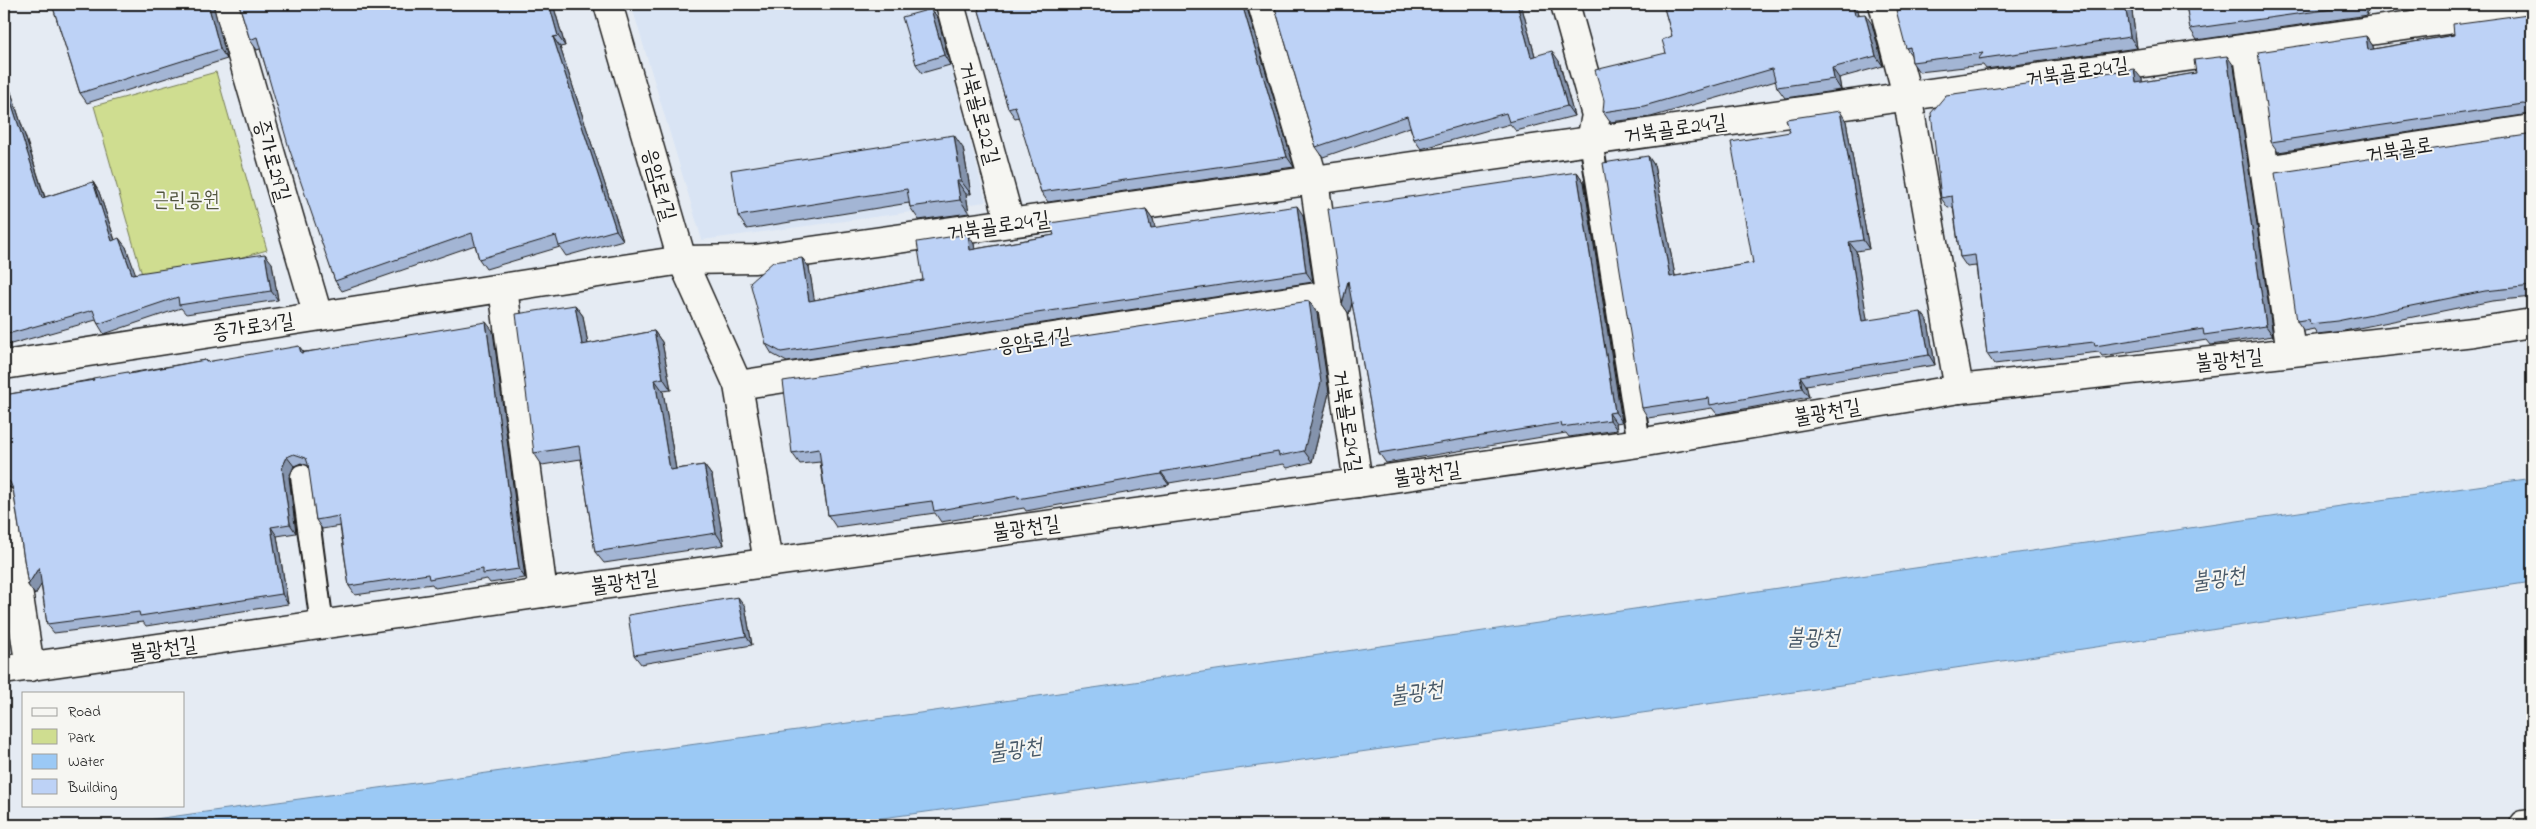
<svg xmlns="http://www.w3.org/2000/svg" width="2536" height="829" font-family="'Indie Flower','Poor Story',sans-serif">
  <rect width="100%" height="100%" fill="#e5ebf3"/>
  <filter id="ink" filterUnits="userSpaceOnUse"><feTurbulence type="fractalNoise" baseFrequency=".02" numOctaves="2"/><feDisplacementMap in="SourceGraphic" scale="10" xChannelSelector="R" yChannelSelector="G"/><feConvolveMatrix kernelMatrix="1 2 1 2 8 2 1 2 1" color-interpolation-filters="sRGB"/></filter>
  <g filter="url(#ink)">
    <path fill="#d9e4f4" d="M631,4H935L986,202L702,240Z"/>
    <path fill="#cfdd90" stroke="#767c56" d="M216,72L267,250L145,285L94,106Z"/>
    <path fill="#9bc9f5" stroke="#68849e" d="M2532,478V582L1801,691L832,825H112L956,708Z"/>
    <g fill="none" stroke-linecap="round" stroke-linejoin="round">
      <g stroke="#1c1c1c" stroke-width="26">
        <g id="service">
          <path d="M1591,141L1639,443"/>
          <path d="M302,476L322,625"/>
        </g>
      </g>
      <g stroke="#1c1c1c" stroke-width="31">
        <g id="minor">
          <path d="M227,4L318,316"/>
          <path d="M608,4L682,260L738,385L768,562"/>
          <path d="M950,4L1010,223"/>
          <path d="M1262,4L1314,181L1358,483"/>
          <path d="M1565,4L1596,115L1591,141"/>
          <path d="M1883,4L1907,95L1959,389"/>
          <path d="M2247,48L2291,352"/>
          <path d="M2265,170L2532,129"/>
          <path d="M503,288L543,593"/>
          <path d="M4,365L682,260L755,259L2532,8"/>
          <path d="M738,385L1330,295"/>
          <path d="M4,501L30,667"/>
        </g>
      </g>
      <g stroke="#1c1c1c" stroke-width="31">
        <path id="tertiary" d="M4,670L543,593L1358,483L1639,443L1959,389L2474,332L2532,323"/>
      </g>
      <g stroke="#1c1c1c" stroke-width="31">
        <path id="primary" d="M2524,825L2532,824"/>
      </g>
      <use href="#service" stroke="#f6f6f2" stroke-width="22"/>
      <use href="#minor" stroke="#f6f6f2" stroke-width="28"/>
      <use href="#tertiary" stroke="#f6f6f2" stroke-width="28"/>
      <use href="#primary" stroke="#f6f6f2" stroke-width="28"/>
    </g>
    <g fill="#a3b5d4" stroke="#1c1c1c">
      <path d="M52,4H114L115,6L213,4L227,59L87,103L80,93Z"/>
      <path d="M239,4H553L565,46L560,47L623,240L566,256L560,247L486,269L479,259L475,245L342,291L335,281L260,49L257,50L250,40Z"/>
      <path d="M977,4H1247V8L1294,167L1048,202L1041,192L1019,117L1015,118L1008,108Z"/>
      <path d="M1274,4H1521L1535,56L1559,61L1574,116L1516,131L1510,124L1421,149L1414,139L1410,127L1323,157L1316,147Z"/>
      <path d="M1663,4H1856L1859,14L1872,24L1883,66L1839,78L1841,90L1785,98L1777,87L1776,81L1651,117L1610,122L1603,112L1666,53L1672,36Z"/>
      <path d="M2131,4L2137,48L1986,69L1983,65L1919,72L1912,62L1911,55L1906,48Z"/>
      <path d="M2186,4H2366L2368,15L2197,40L2190,29Z"/>
      <path d="M931,9L938,18L950,65L922,73L916,64Z"/>
      <path d="M2532,11V114H2530L2278,152L2271,142L2366,36L2373,46V49L2454,35L2528,14Z"/>
      <path d="M2234,66L2273,336L2211,345L2207,340L2102,356L2099,352L1994,364L1987,354L1976,266L1967,267L1960,257L1953,207L1948,208L1941,198L2142,79V82L2196,73Z"/>
      <path d="M4,80L10,89L45,197L93,182L99,192L115,240L126,247L135,274L272,263L278,300L186,314L181,308L104,334L98,324L96,320L4,346Z"/>
      <path d="M1846,121L1869,249L1856,251L1867,321H1928L1935,365L1806,385L1809,397L1717,414L1712,408L1648,418L1642,408L1648,156L1654,165L1675,276L1753,263L1790,132Z"/>
      <path d="M2532,133V297L2492,301L2344,331L2317,334L2314,329L2304,331L2297,321L2527,135Z"/>
      <path d="M963,148L971,194H966L969,213L919,220L910,207L909,203L747,229L738,216Z"/>
      <path d="M1577,172L1584,182L1622,422L1616,423L1617,430L1569,437L1566,433L1386,463L1379,453L1352,303L1349,314L1342,304Z"/>
      <path d="M1146,209L1153,219L1155,228L1303,215L1313,282L787,362L772,354L766,344L802,258L809,267L814,300L923,280L974,244L975,249L1054,235Z"/>
      <path d="M1309,301L1317,313L1329,393L1312,462L1287,468L1284,464L1169,483V485L1026,511L1024,508L941,522L935,513L836,527L828,515L820,462L800,464L792,453Z"/>
      <path d="M575,305L583,316L588,344L654,331L662,342L671,390L663,391L676,469L704,465L712,476L724,545L604,563L595,552L581,459L542,465L534,453Z"/>
      <path d="M493,331L525,578L490,583L487,579L435,588L432,584L355,595L349,586L340,526L322,529L316,520L309,466L301,463L294,466L289,477L296,533L277,536L288,604L146,626L143,622L54,633L47,624L41,584L35,595L28,585L13,489L10,487L4,486V395L205,360L207,362L304,352Z"/>
      <path d="M745,606L752,645L641,664L634,655Z"/>
    </g>
    <g fill="#8493ac" stroke="#1c1c1c">
      <path d="M110,4H114L118,17L111,7Z"/>
      <path d="M208,4H213L227,59L220,49Z"/>
      <path d="M549,4H553L565,46L558,36Z"/>
      <path d="M1242,4H1247V8L1294,167L1287,157Z"/>
      <path d="M1517,4H1521L1538,67L1531,57Z"/>
      <path d="M1852,4H1856L1862,25L1855,15Z"/>
      <path d="M2125,4H2131L2137,48L2130,37Z"/>
      <path d="M2361,4H2366L2368,15L2361,5Z"/>
      <path d="M931,9L938,18L950,65L944,55Z"/>
      <path d="M1865,14L1872,24L1883,66L1876,56Z"/>
      <path d="M2366,36L2373,46L2375,59L2368,50Z"/>
      <path d="M553,37L560,47L623,240L616,230Z"/>
      <path d="M1552,51L1559,61L1574,116L1567,106Z"/>
      <path d="M2227,56L2234,66L2273,336L2266,326Z"/>
      <path d="M1832,68L1839,78L1841,90L1834,79Z"/>
      <path d="M2134,69L2142,79L2143,93L2136,83Z"/>
      <path d="M4,80L10,89L48,208L42,198Z"/>
      <path d="M1840,111L1846,121L1869,249L1863,240Z"/>
      <path d="M954,135L963,148L971,194L961,181Z"/>
      <path d="M1648,156L1654,165L1677,286L1670,277Z"/>
      <path d="M1577,172L1584,182L1622,422L1615,412Z"/>
      <path d="M957,181L966,194L969,213L960,200Z"/>
      <path d="M93,182L99,192L118,250L112,241Z"/>
      <path d="M1297,206L1303,215L1313,282L1306,272Z"/>
      <path d="M1146,209L1153,219L1158,238L1151,228Z"/>
      <path d="M968,234L974,244L977,259L970,250Z"/>
      <path d="M119,238L126,247L139,283L132,274Z"/>
      <path d="M1849,242L1856,251L1869,331L1862,321Z"/>
      <path d="M265,254L272,263L278,300L271,291Z"/>
      <path d="M802,258L809,267L816,310L809,301Z"/>
      <path d="M1348,281L1355,291L1349,314L1342,304Z"/>
      <path d="M1309,301L1317,313L1329,393L1312,462L1304,451Z"/>
      <path d="M575,305L583,316L590,356L582,345Z"/>
      <path d="M1921,312L1928,321L1935,365L1929,355Z"/>
      <path d="M486,322L493,331L525,578L519,569Z"/>
      <path d="M654,331L662,342L671,390L663,378Z"/>
      <path d="M299,346L306,355L301,353Z"/>
      <path d="M1800,376L1806,385L1809,397L1802,388Z"/>
      <path d="M655,380L663,391L678,482L670,470Z"/>
      <path d="M1609,413L1616,423L1617,430L1610,420Z"/>
      <path d="M287,457L294,466L289,477L296,533L290,524L282,468Z"/>
      <path d="M704,465L712,476L724,545L716,533Z"/>
      <path d="M1161,472L1169,483V485L1161,474Z"/>
      <path d="M271,527L277,536L288,604L282,594Z"/>
      <path d="M39,567L46,577L35,595L28,585Z"/>
      <path d="M738,597L745,606L752,645L746,636Z"/>
      <path d="M4,600L9,636L4,645Z"/>
    </g>
    <g fill="#bdd2f6" stroke="#1c1c1c">
      <path d="M52,4H110L111,7L123,4H208L220,49L80,93Z"/>
      <path d="M239,4H549L558,36L553,37L616,230L559,246L556,236L479,259L472,233L335,281L289,148L257,37L250,40Z"/>
      <path d="M977,4H1242L1287,157L1041,192L1015,106L1008,108Z"/>
      <path d="M1274,4H1517L1531,57L1552,51L1567,106L1509,122L1506,113L1414,139L1407,116L1316,147Z"/>
      <path d="M1663,4H1852L1855,15L1865,14L1876,56L1832,68L1834,79L1777,87L1772,69L1644,106L1603,112L1604,100L1595,70L1666,53L1662,40L1672,36Z"/>
      <path d="M1911,4H2125L2130,37L1978,59L1983,53L1912,62L1910,47L1906,48L1896,10L1911,8Z"/>
      <path d="M2186,4H2361V5L2190,29Z"/>
      <path d="M931,9L944,55L916,64L902,17Z"/>
      <path d="M2532,11V106L2523,104L2271,142L2258,52L2366,36L2368,50L2454,35L2453,24L2528,14Z"/>
      <path d="M2227,56L2266,326L2204,335L2203,329L2095,346L2094,342L1987,354L1975,255L1960,257L1952,196L1941,198L1931,113L1946,95L2134,69L2136,83L2196,73L2194,60Z"/>
      <path d="M4,80L42,198L93,182L112,241L119,238L132,274L265,254L271,291L179,305L178,297L98,324L93,310L4,335Z"/>
      <path d="M1840,111L1863,240L1849,242L1862,321L1921,312L1929,355L1800,376L1802,388L1710,405L1709,398L1642,408L1603,163L1648,156L1670,277L1753,263L1731,142L1790,132L1786,119Z"/>
      <path d="M2532,133V286L2485,291L2337,321L2310,324L2309,319L2297,321L2275,173L2527,135Z"/>
      <path d="M954,135L961,181H957L960,200L910,207L907,189L738,216L731,170Z"/>
      <path d="M1577,172L1615,412L1609,413L1610,420L1562,427L1561,423L1379,453L1348,281L1342,304L1328,209Z"/>
      <path d="M1297,206L1306,272L781,352L766,344L750,282L773,262L802,258L809,301L923,280L917,242L968,234L970,250L1054,235L1050,223L1146,209L1151,228Z"/>
      <path d="M1309,301L1321,382L1304,451L1279,456L1278,452L1161,472V474L1018,499V496L934,511L932,501L828,515L819,449L792,453L783,381Z"/>
      <path d="M575,305L582,345L654,331L663,378L655,380L670,470L704,465L716,533L595,552L579,446L534,453L516,314Z"/>
      <path d="M486,322L519,569L483,574V569L429,579L428,574L349,586L339,516L316,520L308,464L306,458L294,454L287,457L282,468L290,524L271,527L282,594L140,616L139,612L47,624L39,567L28,585L13,489L10,482L4,478V395L94,380L93,378L128,372L129,374L205,360L206,362L299,346L301,353Z"/>
      <path d="M738,597L746,636L634,655L628,615Z"/>
    </g>
  </g>
  <g text-anchor="middle" stroke-width="4" stroke-linejoin="round" paint-order="stroke">
    <g font-size="21" fill="#1c1c1c" stroke="#f6f6f2">
      <text transform="translate(2077 71) rotate(-8)" y="7">거북골로24길</text>
      <text transform="translate(980 113) rotate(75)" y="7">거북골로22길</text>
      <text transform="translate(1675 128) rotate(-8)" y="7">거북골로24길</text>
      <text transform="translate(2399 149) rotate(-9)" y="7">거북골로</text>
      <text transform="translate(273 160) rotate(74)" y="7">증가로29길</text>
      <text transform="translate(660 184) rotate(74)" y="7">응암로1길</text>
      <text transform="translate(998 225) rotate(-8)" y="7">거북골로24길</text>
      <text transform="translate(253 326) rotate(-9)" y="7">증가로31길</text>
      <text transform="translate(1034 340) rotate(-9)" y="7">응암로1길</text>
      <text transform="translate(2229 359) rotate(-6)" y="7">불광천길</text>
      <text transform="translate(1827 411) rotate(-10)" y="7">불광천길</text>
      <text transform="translate(1348 421) rotate(82)" y="7">거북골로24길</text>
      <text transform="translate(1427 473) rotate(-8)" y="7">불광천길</text>
      <text transform="translate(1026 527) rotate(-8)" y="7">불광천길</text>
      <text transform="translate(624 581) rotate(-8)" y="7">불광천길</text>
      <text transform="translate(163 648) rotate(-8)" y="7">불광천길</text>
    </g>
    <g font-size="21" fill="#52563f" stroke="#f6f6f2">
      <text x="186" y="206">근린공원</text>
    </g>
    <g font-size="22" font-style="italic" fill="#485968" stroke="#f6f6f2">
      <text transform="translate(2218 577) rotate(-8)" y="8">불광천</text>
      <text x="1813" y="644">불광천</text>
      <text transform="translate(1416 691) rotate(-8)" y="8">불광천</text>
      <text transform="translate(1015 748) rotate(-8)" y="8">불광천</text>
    </g>
  </g>
  <rect width="2536" height="829" fill="none" stroke="#f6f6f2" stroke-width="20"/>
  <rect x="10" y="10" width="2516" height="809" fill="none" stroke="#1c1c1c" stroke-width="2" filter="url(#ink)"/>
  <rect x="22" y="692" width="162" height="115" fill="#f6f6f2" stroke="#9f9f9c"/>
  <rect x="32" y="708" width="25" height="8" fill="#f6f6f2" stroke="#9f9f9c"/>
  <text x="68" y="716" font-size="15" fill="#1c1c1c">Road</text>
  <rect x="32" y="729" width="25" height="15" fill="#cfdd90" stroke="#9f9f9c"/>
  <text x="68" y="742" font-size="15" fill="#1c1c1c">Park</text>
  <rect x="32" y="754" width="25" height="15" fill="#9bc9f5" stroke="#9f9f9c"/>
  <text x="68" y="766" font-size="15" fill="#1c1c1c">Water</text>
  <rect x="32" y="779" width="25" height="15" fill="#bdd2f6" stroke="#9f9f9c"/>
  <text x="68" y="792" font-size="15" fill="#1c1c1c">Building</text>
</svg>
